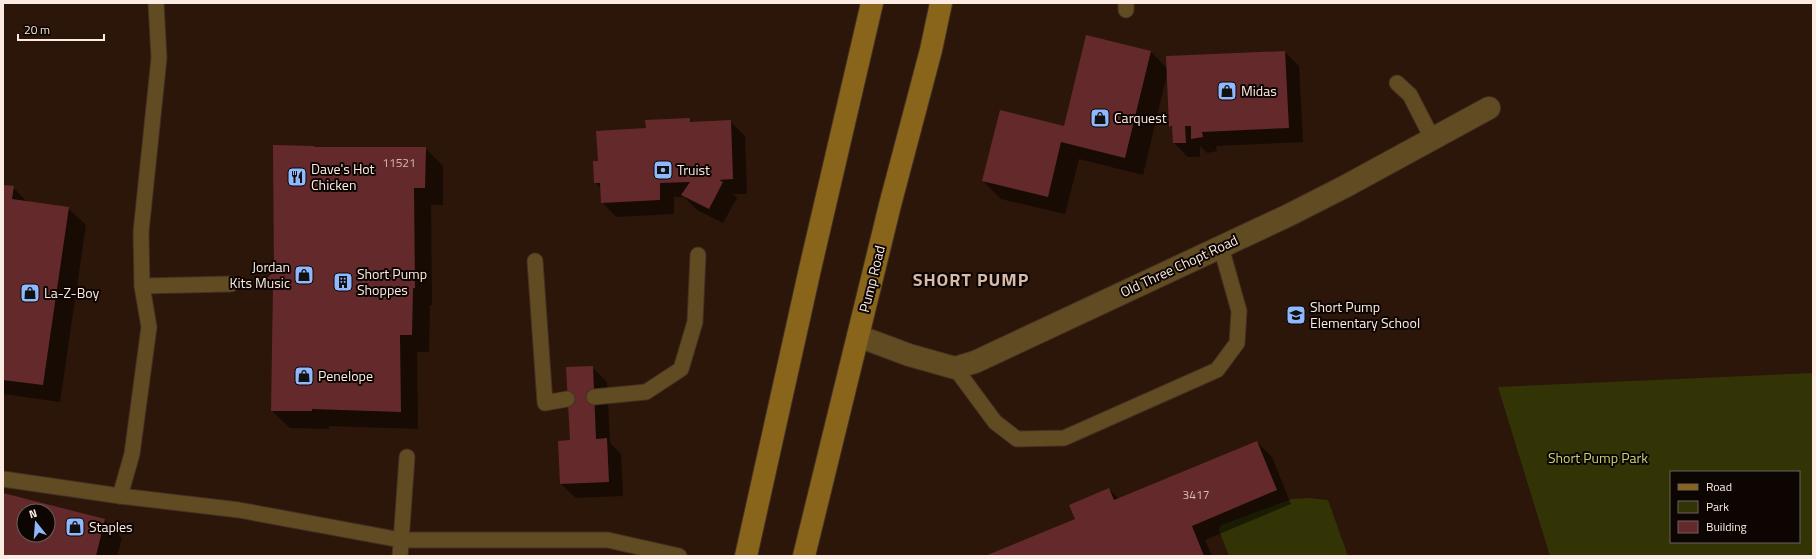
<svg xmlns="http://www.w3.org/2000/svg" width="1816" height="559" font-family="'Titillium Web',sans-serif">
  <rect width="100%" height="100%" fill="#2b1609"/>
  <g fill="#323406" fill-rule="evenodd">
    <path d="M1813,373V556H1550L1498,387ZM1671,472H1799V542H1671Z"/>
    <path d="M1309,498L1328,500L1348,556H1229L1219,530L1221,525L1292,499Z"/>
  </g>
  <g fill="#0007" fill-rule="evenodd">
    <path d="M1151,52L1168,69L1285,52L1299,66L1303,142L1216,146L1217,151L1207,153L1200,146V157H1188L1174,143L1173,129L1170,126L1167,74L1143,175L1079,159L1065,214L1001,199L983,181L1065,127Z"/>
    <path d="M689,119L693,123L730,121L745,136L747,194H733L737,198L723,223L697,210L684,197H674V214L616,217L602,202L601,189L595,182L599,161L647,129Z"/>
    <path d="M315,148H425L443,166V205H431L432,305H430L429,352H417L418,429L329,426V429L290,428L272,411L275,272Z"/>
    <path d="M3,186L13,187L28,203L68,208L86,225L60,402L3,394Z"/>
    <path d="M592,367L607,382L610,443L621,454L623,496L576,498L561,484L571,441Z"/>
    <path d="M1257,442L1272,457L1291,504L1205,540L1212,556H988L1076,519L1109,489L1119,499Z"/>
    <path d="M3,494L104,520L122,538L117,556H3ZM24,511H48V535H24Z"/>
  </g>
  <g fill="#642a2b" fill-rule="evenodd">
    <path d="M1086,35L1151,51L1125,158L1061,142L1048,197L982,181L1000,110L1064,126Z"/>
    <path d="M1285,51L1289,128L1202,132L1203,137L1191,139V126H1185L1186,143H1173L1172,126L1169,127L1166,56Z"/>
    <path d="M690,118V122L731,120L733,179L719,180L723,182L709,209L681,195L690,182L660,183V200L601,203L600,183H594L593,161H598L596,131L646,128L645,120Z"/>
    <path d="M273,145L314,146V147H426L425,188H414L415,288H413L412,335H400L401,412L312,409V411H271L273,286L267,278L274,272Z"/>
    <path d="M3,185L14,186L12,199L69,207L43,385L3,380Z"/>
    <path d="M593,366L596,439L607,438L609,482L560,484L558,441L570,440L566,367Z"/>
    <path d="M1257,441L1277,490L1192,526L1204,556H985L1075,519L1069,505L1109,488L1114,500Z"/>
    <path d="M3,493L105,519L96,556H3ZM24,511H48V535H24Z"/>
  </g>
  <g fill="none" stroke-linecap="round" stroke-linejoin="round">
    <g stroke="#443023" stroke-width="17">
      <g id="lane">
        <path d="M156,3L159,58L141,232L142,286L149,327L132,454L120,496L239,510L401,540H608L679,556"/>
        <path d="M1126,10V3"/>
        <path d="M1397,83L1410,95L1432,138"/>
        <path d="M535,261L545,403L567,399"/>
        <path d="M142,286L231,284"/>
        <path d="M955,368L995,422L1017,439L1064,438L1217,370L1237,343L1239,311L1221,247"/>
        <path d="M594,397L646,392L681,369L695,322L698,255"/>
        <path d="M3,479L120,496"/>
        <path d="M400,556L407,457"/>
      </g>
    </g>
    <g stroke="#443023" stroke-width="24">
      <path id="street" d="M858,336L909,355L955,368L975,362L1287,216L1346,186L1489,108"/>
    </g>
    <g stroke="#443023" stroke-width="24">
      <g id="secondary">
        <path d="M746,556L810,269L872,3"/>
        <path d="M804,556L890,205L931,50L941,3"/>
      </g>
    </g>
    <use href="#lane" stroke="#614b22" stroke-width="15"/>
    <use href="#street" stroke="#614b22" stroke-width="22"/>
    <use href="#secondary" stroke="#88651b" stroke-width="22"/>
  </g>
  <defs>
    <g id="shop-square" transform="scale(1)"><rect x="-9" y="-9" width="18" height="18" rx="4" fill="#8fb8fd" stroke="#0d0502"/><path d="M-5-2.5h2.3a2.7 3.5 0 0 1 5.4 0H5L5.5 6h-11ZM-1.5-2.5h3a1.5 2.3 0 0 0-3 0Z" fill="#111"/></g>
    <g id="bank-square" transform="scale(1)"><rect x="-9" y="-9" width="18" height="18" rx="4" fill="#8fb8fd" stroke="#0d0502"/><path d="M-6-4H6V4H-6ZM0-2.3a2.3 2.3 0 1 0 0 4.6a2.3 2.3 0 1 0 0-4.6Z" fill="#111"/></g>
    <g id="restaurant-square" transform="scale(1)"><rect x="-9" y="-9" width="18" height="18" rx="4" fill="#8fb8fd" stroke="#0d0502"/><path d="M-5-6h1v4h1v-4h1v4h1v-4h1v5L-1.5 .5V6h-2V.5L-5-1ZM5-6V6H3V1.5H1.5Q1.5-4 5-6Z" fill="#111"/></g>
    <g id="building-square" transform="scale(1)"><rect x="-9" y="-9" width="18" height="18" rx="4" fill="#8fb8fd" stroke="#0d0502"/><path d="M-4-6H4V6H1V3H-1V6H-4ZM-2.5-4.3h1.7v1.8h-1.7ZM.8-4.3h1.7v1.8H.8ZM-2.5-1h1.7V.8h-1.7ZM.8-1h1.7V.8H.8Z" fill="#111"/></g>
    <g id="school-square" transform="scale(1)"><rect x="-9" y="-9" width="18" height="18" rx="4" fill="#8fb8fd" stroke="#0d0502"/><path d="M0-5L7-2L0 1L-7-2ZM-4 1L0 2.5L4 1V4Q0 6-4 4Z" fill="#111"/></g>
  </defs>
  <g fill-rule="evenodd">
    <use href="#shop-square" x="1227" y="91"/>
    <use href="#shop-square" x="1100" y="118"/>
    <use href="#bank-square" x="663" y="170"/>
    <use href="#restaurant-square" x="297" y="177"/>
    <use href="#shop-square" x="304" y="275"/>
    <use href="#building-square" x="343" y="282"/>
    <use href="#shop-square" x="30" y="293"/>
    <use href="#school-square" x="1296" y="315"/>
    <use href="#shop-square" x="304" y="376"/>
    <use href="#shop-square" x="75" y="527"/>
  </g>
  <g text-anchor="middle" stroke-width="4" stroke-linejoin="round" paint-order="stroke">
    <g font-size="12" fill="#d5bbb5">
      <text x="399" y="167">11521</text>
      <text x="1196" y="499">3417</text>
    </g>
    <g font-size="14" fill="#fbebe3" stroke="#0d0502" text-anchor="start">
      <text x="1241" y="96">Midas</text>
      <text x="1114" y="123">Carquest</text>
      <text x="311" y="174">Dave's Hot<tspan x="311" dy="16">Chicken</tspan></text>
      <text x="677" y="175">Truist</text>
      <text x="290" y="272" text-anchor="end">Jordan<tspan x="290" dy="16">Kits Music</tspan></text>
      <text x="357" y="279">Short Pump<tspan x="357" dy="16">Shoppes</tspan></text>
      <text x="44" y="298">La-Z-Boy</text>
      <text x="1310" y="312">Short Pump<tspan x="1310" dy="16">Elementary School</tspan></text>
      <text x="318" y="381">Penelope</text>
      <text x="89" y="532">Staples</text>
    </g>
    <g font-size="14" fill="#fbebe3" stroke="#0d0502">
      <text transform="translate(1179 266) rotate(-25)" y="5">Old Three Chopt Road</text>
      <text transform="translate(872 279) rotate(-76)" y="5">Pump Road</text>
    </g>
    <g font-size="14" fill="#cbd176" stroke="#0d0502">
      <text x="1598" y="463">Short Pump Park</text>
    </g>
    <g font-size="18" font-weight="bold" letter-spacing="1" fill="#d8baaa" stroke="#0d0502">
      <text x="971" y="286">SHORT PUMP</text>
    </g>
  </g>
  <rect width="1816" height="559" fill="none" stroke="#fbebe3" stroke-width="8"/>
  <rect x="1670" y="471" width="130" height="72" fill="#0d0502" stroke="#6c615c"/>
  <rect x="1678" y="484" width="20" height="6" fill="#88651b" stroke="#6c615c"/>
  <text x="1706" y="491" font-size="12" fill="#fbebe3">Road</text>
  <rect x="1678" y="501" width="20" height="12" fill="#323406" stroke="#6c615c"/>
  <text x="1706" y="511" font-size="12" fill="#fbebe3">Park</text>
  <rect x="1678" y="521" width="20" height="12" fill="#642a2b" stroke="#6c615c"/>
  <text x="1706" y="531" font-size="12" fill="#fbebe3">Building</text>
  <g transform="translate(36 523) rotate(343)"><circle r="19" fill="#0d0502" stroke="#6c615c"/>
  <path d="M0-3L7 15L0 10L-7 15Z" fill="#8fb8fd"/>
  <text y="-6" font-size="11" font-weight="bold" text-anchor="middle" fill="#fbebe3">N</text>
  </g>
  <path d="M18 34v6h86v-6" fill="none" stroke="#fbebe3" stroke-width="2"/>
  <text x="24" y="34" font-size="12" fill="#fbebe3" stroke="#0d0502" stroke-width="3" paint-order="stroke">20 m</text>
</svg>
